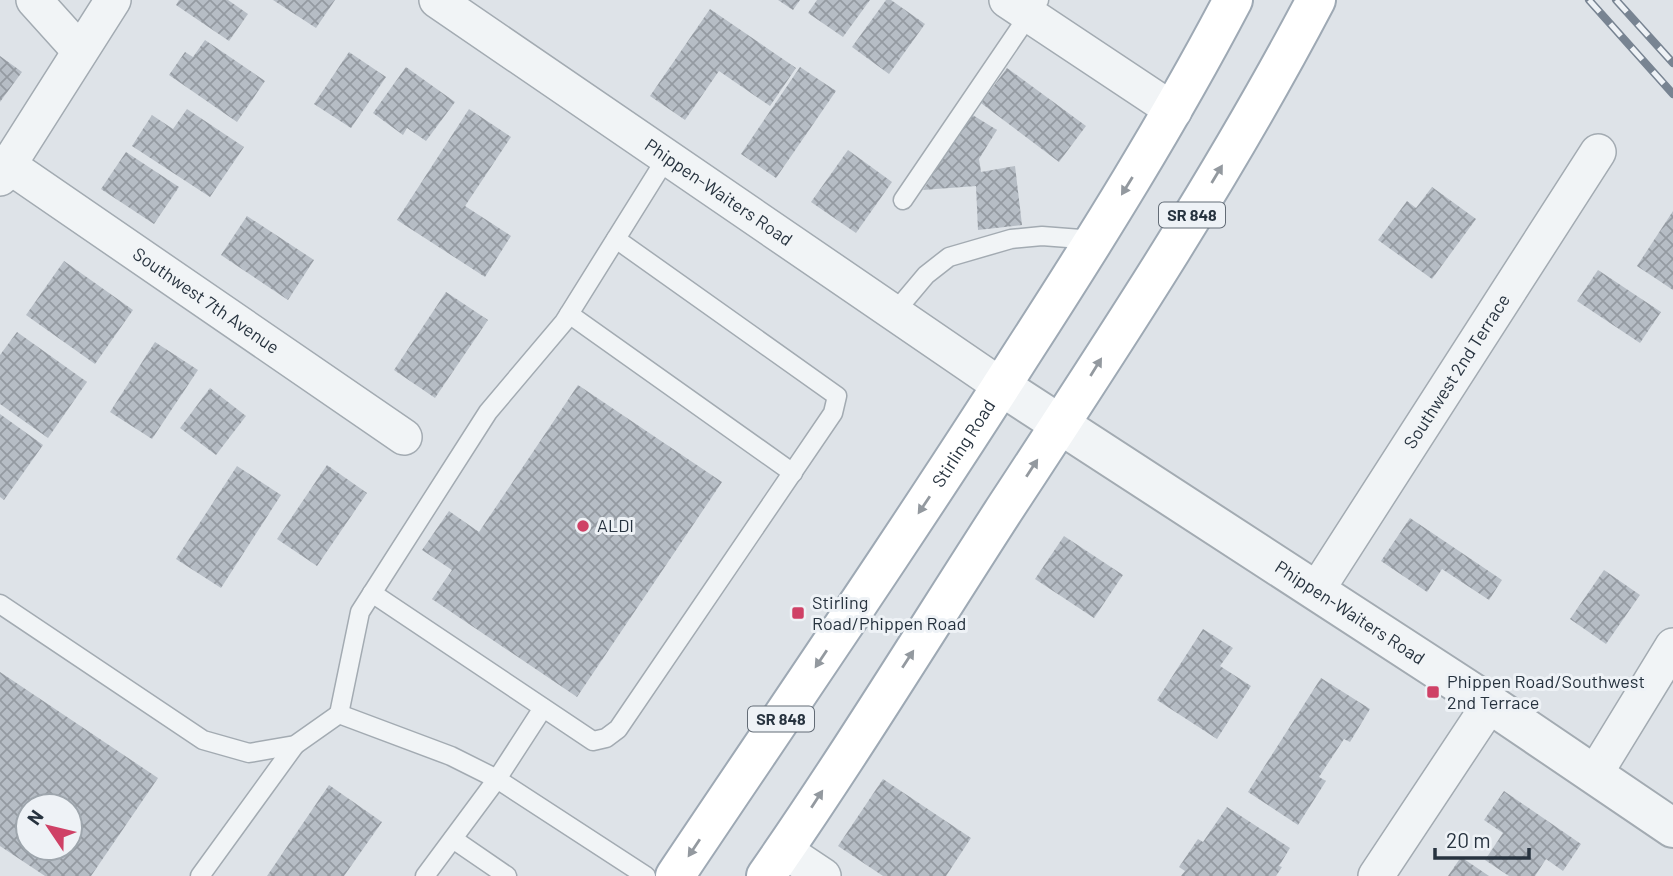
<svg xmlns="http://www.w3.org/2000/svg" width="1673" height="876" font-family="Barlow,sans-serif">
  <defs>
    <pattern id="building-cross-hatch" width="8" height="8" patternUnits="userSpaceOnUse" patternTransform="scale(1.75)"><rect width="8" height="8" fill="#b6bdc5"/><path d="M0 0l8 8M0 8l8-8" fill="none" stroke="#949aa1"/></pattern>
  </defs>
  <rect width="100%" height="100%" fill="#dee3e8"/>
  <g fill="url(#building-cross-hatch)" fill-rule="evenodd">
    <path d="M179,0H228L248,14L229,41L176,5Z"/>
    <path d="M273,0H335L316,28Z"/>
    <path d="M778,0H800L793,10Z"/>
    <path d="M817,0H870L843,37L808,13Z"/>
    <path d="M886,0H891L925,24L889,74L852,47Z"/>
    <path d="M710,9L796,68L770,106L719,71L685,120L650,96Z"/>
    <path d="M205,40L265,81L237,122L169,75L185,52L193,57Z"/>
    <path d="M349,52L386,77L351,128L314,104Z"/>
    <path d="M0,56L22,72L0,102Z"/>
    <path d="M406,67L455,102L426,141L407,128L403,135L373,113Z"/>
    <path d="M800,67L836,91L776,178L741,154Z"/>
    <path d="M1007,68L1086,126L1059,162L981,103Z"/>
    <path d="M187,109L244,147L210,197L132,146L152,115L173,129Z"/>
    <path d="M469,109L511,137L465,206L511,236L485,277L397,220Z"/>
    <path d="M971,114L997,130L979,159L981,172L1015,166L1022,225L978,230L976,186L923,190Z"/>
    <path d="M848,150L892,182L856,233L811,202Z"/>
    <path d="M126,152L179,187L154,224L101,189Z"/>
    <path d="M1432,187L1476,219L1432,279L1378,240L1407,201L1416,208Z"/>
    <path d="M1673,211V290L1637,266Z"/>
    <path d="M247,216L314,260L288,300L221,255Z"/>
    <path d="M64,261L133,310L95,364L26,315Z"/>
    <path d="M1598,270L1661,312L1640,343L1577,301Z"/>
    <path d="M446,292L488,320L435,398L394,370Z"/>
    <path d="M17,332L87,382L48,438L0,404V355Z"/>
    <path d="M155,342L198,370L152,439L110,412Z"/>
    <path d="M578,385L722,482L577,697L432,599L452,570L422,550L449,511L479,532Z"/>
    <path d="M210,388L246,416L216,455L180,428Z"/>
    <path d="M0,414L43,445L4,500L0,497Z"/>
    <path d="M327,465L367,493L317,566L277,539Z"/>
    <path d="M237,466L281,495L221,588L176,559Z"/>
    <path d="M1410,518L1502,580L1489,600L1442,569L1427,592L1381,561Z"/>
    <path d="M1064,536L1123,575L1094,618L1035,579Z"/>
    <path d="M1604,570L1640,595L1606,644L1570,619Z"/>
    <path d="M1203,629L1233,648L1220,666L1251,686L1217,739L1157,700Z"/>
    <path d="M0,672L158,778L91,876H45L0,846ZM28,806H70V848H28Z"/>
    <path d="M1321,678L1370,709L1350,742L1344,739L1319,777L1326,781L1298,825L1248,792Z"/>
    <path d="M883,779L971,838L946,876H883L838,846Z"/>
    <path d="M329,785L382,822L344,876H267Z"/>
    <path d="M1504,791L1581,844L1563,871L1546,859L1535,876H1509L1485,860L1503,833L1484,820Z"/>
    <path d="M1227,807L1290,848L1279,866L1282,867L1276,876H1181L1185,871L1179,867L1198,839L1203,842Z"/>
    <path d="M1461,857L1489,876H1448Z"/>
  </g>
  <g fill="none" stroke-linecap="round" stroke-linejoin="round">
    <g stroke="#a3abb2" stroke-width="21">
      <g id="service">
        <path d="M903,200L1039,0"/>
        <path d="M894,313L926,275L949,257L1011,239L1042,236L1094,240"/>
        <path d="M569,314L793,473"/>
        <path d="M372,593L593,741L606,738L618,729L833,413L837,396L616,239"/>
        <path d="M0,604L203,740L249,753L295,745L339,714"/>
        <path d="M453,839L507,876"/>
        <path d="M200,876L295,745"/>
        <path d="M425,876L497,779L543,708"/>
        <path d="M646,876L497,779L451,756L339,714L360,612L488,412L564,322L667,157"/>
      </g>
    </g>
    <g stroke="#a3abb2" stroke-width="38">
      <g id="minor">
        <path d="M34,0L80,51"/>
        <path id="s1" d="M437,0L1001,386"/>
        <path d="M1007,0L1174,111"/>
        <path id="s2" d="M8,165L404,437"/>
        <path d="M0,178L113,0"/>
        <path id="s3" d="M1316,591L1598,152"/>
        <path d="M1594,775L1673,646"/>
        <path d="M784,850L823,876"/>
        <path d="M1376,876L1490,704"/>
      </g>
    </g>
    <g stroke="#a3abb2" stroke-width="42">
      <g id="tertiary">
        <path id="s4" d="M1001,386L1490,704L1673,828"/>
      </g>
    </g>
    <g stroke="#9ea9b4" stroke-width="42">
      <g id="primary">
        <path id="s5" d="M675,876C791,703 909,531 1021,355C1096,239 1169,122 1233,0"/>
        <path d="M766,876C848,758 924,634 1002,513C1112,345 1223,177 1316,0"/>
      </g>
    </g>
    <use href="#service" stroke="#f1f4f6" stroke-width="18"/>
    <use href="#minor" stroke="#f1f4f6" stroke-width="35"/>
    <use href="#tertiary" stroke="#f1f4f6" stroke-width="38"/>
    <use href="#primary" stroke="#fff" stroke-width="38"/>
    <g stroke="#788492" stroke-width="8">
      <g id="rail">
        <path d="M1589,0L1673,94"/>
        <path d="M1616,0L1673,63"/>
      </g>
    </g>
    <use href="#rail" stroke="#eef2f6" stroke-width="5" stroke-dasharray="16" stroke-linecap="butt"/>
  </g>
  <defs><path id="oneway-solid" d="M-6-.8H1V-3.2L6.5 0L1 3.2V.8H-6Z" transform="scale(1.75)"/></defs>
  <g fill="#93999f">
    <use href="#oneway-solid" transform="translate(1217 174) rotate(-59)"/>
    <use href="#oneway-solid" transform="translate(1127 186) rotate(122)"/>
    <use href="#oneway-solid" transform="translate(1096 367) rotate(-58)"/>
    <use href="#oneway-solid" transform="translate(1032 468) rotate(-57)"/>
    <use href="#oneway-solid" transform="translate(924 505) rotate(124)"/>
    <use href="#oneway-solid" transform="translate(821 659) rotate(124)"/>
    <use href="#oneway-solid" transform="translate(908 659) rotate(-57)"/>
    <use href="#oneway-solid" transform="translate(817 799) rotate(-57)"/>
    <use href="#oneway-solid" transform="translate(694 848) rotate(124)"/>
  </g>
  <g fill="#cf4166" stroke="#eef2f6" stroke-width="2.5">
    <circle cx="583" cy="526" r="7"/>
    <rect x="791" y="606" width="14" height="14" rx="3.5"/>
    <rect x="1426" y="685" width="14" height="14" rx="3.5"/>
  </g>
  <g text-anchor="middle" stroke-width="6" stroke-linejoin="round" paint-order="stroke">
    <g fill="#eef2f6" stroke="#636c76" stroke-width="2">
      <rect x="1159" y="202.5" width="66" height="25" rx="5"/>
      <rect x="748" y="706.5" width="66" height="25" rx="5"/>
    </g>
    <g font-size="16" font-weight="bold" fill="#27333f">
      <text x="1192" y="221">SR 848</text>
      <text x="781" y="725">SR 848</text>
    </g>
    <g font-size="18" fill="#27333f" stroke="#eef2f6">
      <text dy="6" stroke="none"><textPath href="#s1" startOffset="341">Phippen-Waiters Road</textPath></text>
      <text dy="6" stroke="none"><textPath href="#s2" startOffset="240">Southwest 7th Avenue</textPath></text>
      <text dy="6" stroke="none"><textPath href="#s3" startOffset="261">Southwest 2nd Terrace</textPath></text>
      <text dy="6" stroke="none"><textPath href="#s5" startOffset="520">Stirling Road</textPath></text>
      <text dy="6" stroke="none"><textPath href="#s4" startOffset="416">Phippen-Waiters Road</textPath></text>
    </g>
    <g font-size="18" fill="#27333f" stroke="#eef2f6" text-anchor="start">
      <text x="597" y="532">ALDI</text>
      <text x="812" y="609">Stirling<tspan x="812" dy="21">Road/Phippen Road</tspan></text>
      <text x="1447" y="688">Phippen Road/Southwest<tspan x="1447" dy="21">2nd Terrace</tspan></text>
    </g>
  </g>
  <g transform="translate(49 827) rotate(305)"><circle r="33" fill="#eef2f6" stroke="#9ea6ad" stroke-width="2"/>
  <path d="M0-5L12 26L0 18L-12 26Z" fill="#cf4166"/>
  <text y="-10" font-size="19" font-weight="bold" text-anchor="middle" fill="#27333f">N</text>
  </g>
  <path d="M1435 848v10h94v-10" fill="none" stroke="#27333f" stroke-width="3.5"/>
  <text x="1446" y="848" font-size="21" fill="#27333f" stroke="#eef2f6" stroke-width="5" paint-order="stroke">20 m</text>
</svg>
